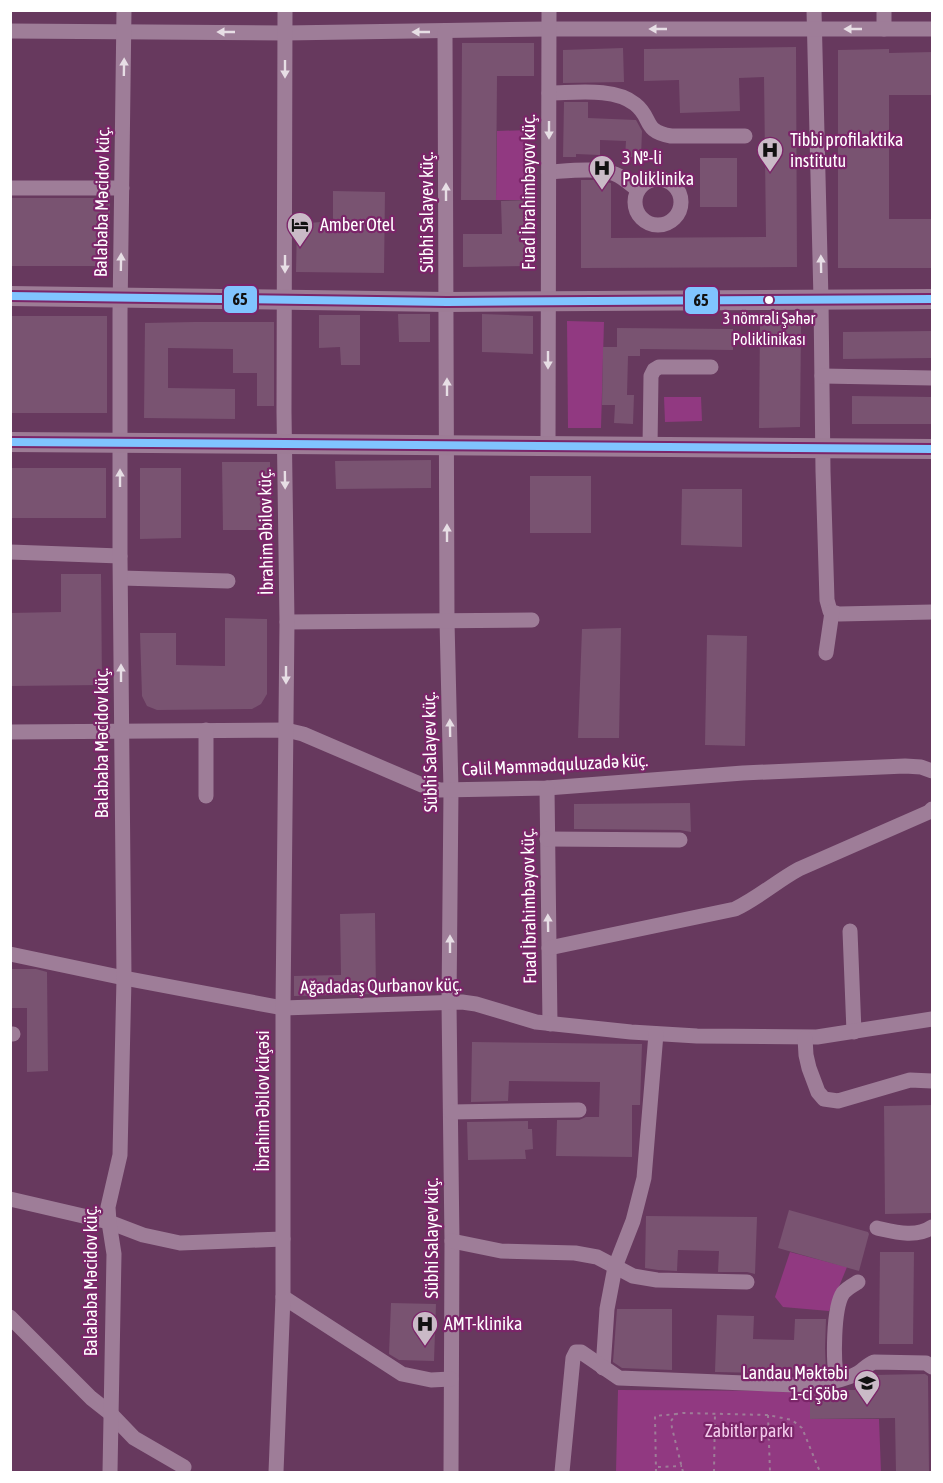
<svg xmlns="http://www.w3.org/2000/svg" width="943" height="1483" font-family="'Asap Condensed',sans-serif">
  <rect width="100%" height="100%" fill="#67395e"/>
  <g fill="#913981">
    <path d="M528,130V196L531,200H496L497,131Z"/>
    <path d="M567,321L604,322L601,428H568Z"/>
    <path d="M664,397H701L702,421L665,422Z"/>
    <path d="M790,1252L847,1267L829,1311L783,1307L775,1297Z"/>
    <path d="M618,1390L810,1391V1419H879L881,1472H616Z"/>
  </g>
  <g fill="#795371">
    <path d="M462,43H534V76H497L496,200H461Z"/>
    <path d="M796,47L797,267L581,268V180H599L611,183V238L766,237L764,77L739,78L740,111L680,113L679,80L644,81V49Z"/>
    <path d="M623,48L624,82L563,83V50Z"/>
    <path d="M889,49V53L933,52V95H889V219H933V268H838V50Z"/>
    <path d="M564,102H588V118L636,120L642,131L641,157H625L626,141L600,140V155L576,154V157H563Z"/>
    <rect x="700" y="158" width="37" height="49"/>
    <path d="M333,191L385,192L384,273L296,272L297,224L333,221Z"/>
    <path d="M10,198H110L109,266H10Z"/>
    <path d="M531,200L532,266L463,267V234H502L501,201Z"/>
    <path d="M398,314H430V342H399Z"/>
    <path d="M482,314L533,316V354L482,352Z"/>
    <path d="M319,315H360V365H341L340,347L319,348Z"/>
    <rect x="10" y="316" width="97" height="97"/>
    <path d="M194,322H274V406H257V373H233V349L168,348V388L235,389V419L144,418L145,323Z"/>
    <path d="M760,325H801L800,427L759,428Z"/>
    <path d="M617,328L733,329V350L640,349V356H628L627,395H634L633,424L614,423L615,405H602L603,347H617Z"/>
    <path d="M931,331V358L843,359V332Z"/>
    <path d="M852,396L933,397V424H852Z"/>
    <path d="M431,460V488L336,489L335,461Z"/>
    <path d="M222,462H270L271,530H223Z"/>
    <rect x="10" y="468" width="96" height="50"/>
    <path d="M140,468H181V538L140,539Z"/>
    <rect x="530" y="476" width="61" height="57"/>
    <path d="M682,489H742V547L681,545Z"/>
    <path d="M61,574H101L102,685L10,686V613L61,612Z"/>
    <path d="M225,618L267,619V694L261,704L252,709L157,710L147,706L142,696L140,633H176V665L225,666Z"/>
    <path d="M621,628L619,738H578L582,629Z"/>
    <path d="M707,635L747,636L745,746L705,745Z"/>
    <path d="M690,803L691,832L680,830L574,829V804Z"/>
    <path d="M375,913L376,994L294,996V976L341,975L340,914Z"/>
    <path d="M10,969H36L47,972L48,1071L27,1072V1008H10Z"/>
    <path d="M472,1042L642,1044L640,1105H632V1157L556,1156L557,1120H579L586,1117H599L600,1082L509,1081L508,1101L471,1102Z"/>
    <path d="M933,1105V1213L885,1214L884,1106Z"/>
    <path d="M528,1121V1129H532L533,1149L525,1150L526,1159L468,1160L467,1122Z"/>
    <path d="M789,1210L868,1232L869,1234L859,1271L778,1248Z"/>
    <path d="M646,1216L757,1217L755,1274L747,1272H718L719,1251L678,1250L677,1271L658,1270L645,1268Z"/>
    <path d="M880,1252H914L913,1344H879Z"/>
    <path d="M391,1303L436,1304L434,1361L399,1360L389,1354Z"/>
    <path d="M617,1309H672V1370L622,1368L613,1362Z"/>
    <path d="M717,1315L754,1316L753,1339L794,1340L795,1319H826L825,1348L826,1373L809,1374L715,1372Z"/>
    <path d="M925,1374L928,1376L929,1473H896L895,1418L810,1419V1394L837,1390H866V1379L872,1375Z"/>
  </g>
  <g fill="none" stroke-linecap="round" stroke-linejoin="round">
    <g stroke="#9e7d98" stroke-width="2" stroke-dasharray="3 4.5" stroke-linecap="butt">
      <path d="M768,1415L770,1472"/>
      <path d="M658,1467L682,1466"/>
      <path d="M656,1472L655,1416L676,1414"/>
      <path d="M683,1472L672,1428L671,1421L676,1414L683,1413L768,1415L792,1420L802,1428L820,1472"/>
      <path d="M714,1472L715,1413"/>
    </g>
    <g stroke="#9e7d98" stroke-width="15">
      <path d="M814,10L821,300L823,471L827,600L830,611L839,614L932,612"/>
      <path d="M884,10V29"/>
      <path d="M10,31L285,33L549,29H932"/>
      <path d="M445,32L447,621L451,790L449,1003L452,1241L451,1472"/>
      <path d="M549,93C574,93 614,87 635,104C653,118 642,131 671,136H745"/>
      <path d="M549,172C566,171 599,167 615,174C623,177 630,184 638,190"/>
      <circle cx="658" cy="202" r="23"/>
      <path d="M10,188H122"/>
      <path d="M822,376L932,378"/>
      <path d="M548,446L549,10"/>
      <path d="M650,447L651,376L654,370L659,367H711"/>
      <path d="M10,552L120,556"/>
      <path d="M121,578L228,581"/>
      <path d="M287,622L532,620"/>
      <path d="M826,653L832,612"/>
      <path d="M10,732L286,730L303,734L422,785L440,790L547,788L743,773L905,766L921,767L932,771"/>
      <path d="M547,788L550,1024"/>
      <path d="M206,796V730"/>
      <path d="M547,839L680,840"/>
      <path d="M850,931L854,1032"/>
      <path d="M549,948L735,909C758,898 777,881 799,869L929,812L932,809"/>
      <path d="M10,954L124,978L283,1008L462,1002L476,1004L536,1022L631,1032L697,1036L817,1037L932,1019"/>
      <path d="M10,1034H13"/>
      <path d="M805,1038L806,1055L809,1068L818,1092L824,1099L838,1101L910,1080L932,1081"/>
      <path d="M451,1112L579,1110"/>
      <path d="M10,1199L109,1222L143,1235L180,1243L283,1239"/>
      <path d="M877,1228C895,1232 916,1238 932,1227"/>
      <path d="M452,1241L501,1251L575,1253L597,1257L633,1276L657,1280L747,1282"/>
      <path d="M283,1297L402,1374L431,1380L451,1379"/>
      <path d="M10,1317L91,1398L110,1413L134,1438L184,1467"/>
      <path d="M603,1368L607,1309L615,1267L633,1221L644,1178L656,1034"/>
      <path d="M837,1380C833,1362 833,1308 843,1293C847,1288 853,1285 858,1282"/>
      <path d="M110,1472L114,1254L109,1222L108,1207L120,1155L124,978L120,556V314L124,10"/>
      <path d="M276,1472L283,1297V1008L287,622L284,412L285,10"/>
      <path d="M562,1472L573,1358L576,1352H581L619,1378L797,1385C816,1384 836,1383 854,1375C862,1372 866,1365 874,1362L926,1363L932,1367"/>
    </g>
    <g stroke="#9d7c96" stroke-width="20">
      <path d="M10,296L447,302L932,299"/>
      <path d="M10,442L932,449"/>
    </g>
    <g stroke="#7b2569" stroke-width="12">
      <g id="bus-1">
        <path d="M10,296L447,302L932,299"/>
        <path d="M10,442L932,449"/>
      </g>
    </g>
    <use href="#bus-1" stroke="#80c4ff" stroke-width="8"/>
  </g>
  <defs><path id="oneway-solid" d="M-6-.8H1V-3.2L6.5 0L1 3.2V.8H-6Z" transform="scale(1.5)"/></defs>
  <g fill="#e7dee5">
    <use href="#oneway-solid" transform="translate(658 29) rotate(180)"/>
    <use href="#oneway-solid" transform="translate(853 29) rotate(180)"/>
    <use href="#oneway-solid" transform="translate(226 32) rotate(-180)"/>
    <use href="#oneway-solid" transform="translate(421 32) rotate(180)"/>
    <use href="#oneway-solid" transform="translate(124 67) rotate(-89)"/>
    <use href="#oneway-solid" transform="translate(285 69) rotate(90)"/>
    <use href="#oneway-solid" transform="translate(549 130) rotate(90)"/>
    <use href="#oneway-solid" transform="translate(446 192) rotate(-90)"/>
    <use href="#oneway-solid" transform="translate(121 262) rotate(-89)"/>
    <use href="#oneway-solid" transform="translate(285 264) rotate(90)"/>
    <use href="#oneway-solid" transform="translate(821 264) rotate(-91)"/>
    <use href="#oneway-solid" transform="translate(548 360) rotate(90)"/>
    <use href="#oneway-solid" transform="translate(447 387) rotate(-90)"/>
    <use href="#oneway-solid" transform="translate(120 478) rotate(-90)"/>
    <use href="#oneway-solid" transform="translate(285 480) rotate(89)"/>
    <use href="#oneway-solid" transform="translate(447 533) rotate(-90)"/>
    <use href="#oneway-solid" transform="translate(121 673) rotate(-90)"/>
    <use href="#oneway-solid" transform="translate(286 675) rotate(90)"/>
    <use href="#oneway-solid" transform="translate(450 728) rotate(-91)"/>
    <use href="#oneway-solid" transform="translate(548 923) rotate(-91)"/>
    <use href="#oneway-solid" transform="translate(450 944) rotate(-90)"/>
  </g>
  <defs>
    <g id="hospital-pin" transform="scale(1.35)"><path d="M0 17L-7.5 6A9.5 9.5 0 1 1 7.5 6Z" fill="#cabac7" stroke="#7b2569"/><path d="M-5-5h3v3.5h4V-5h3V5h-3V1.5h-4V5h-3Z" fill="#111"/></g>
    <g id="hotel-pin" transform="scale(1.35)"><path d="M0 17L-7.5 6A9.5 9.5 0 1 1 7.5 6Z" fill="#cabac7" stroke="#7b2569"/><path d="M-6-4.5h1.5V1H6V5H4.5V3h-9V5H-6ZM-4 0a1.8 1.8 0 1 1 3.6 0ZM.5 0V-2.5h3Q6-2.5 6 0Z" fill="#111"/></g>
    <g id="school-pin" transform="scale(1.35)"><path d="M0 17L-7.5 6A9.5 9.5 0 1 1 7.5 6Z" fill="#cabac7" stroke="#7b2569"/><path d="M0-5L7-2L0 1L-7-2ZM-4 1L0 2.5L4 1V4Q0 6-4 4Z" fill="#111"/></g>
  </defs>
  <g fill-rule="evenodd">
    <use href="#hospital-pin" x="770" y="150"/>
    <use href="#hospital-pin" x="602" y="168"/>
    <use href="#hotel-pin" x="300" y="225"/>
    <use href="#hospital-pin" x="425" y="1324"/>
    <use href="#school-pin" x="867" y="1383"/>
  </g>
  <circle fill="#fff" stroke="#7b2569" stroke-width="2" cx="769" cy="300" r="5"/>
  <g text-anchor="middle" stroke-width="4.5" stroke-linejoin="round" paint-order="stroke">
    <g font-size="16" fill="#fff" stroke="#7b2569">
      <text x="769" y="324">3 nömrəli Şəhər<tspan x="769" dy="21">Poliklinikası</tspan></text>
    </g>
    <g font-size="18" fill="#fff" stroke="#7b2569" text-anchor="start">
      <text x="790" y="146">Tibbi profilaktika<tspan x="790" dy="21">institutu</tspan></text>
      <text x="622" y="164">3 №-li<tspan x="622" dy="21">Poliklinika</tspan></text>
      <text x="320" y="231">Amber Otel</text>
      <text x="444" y="1330">AMT-klinika</text>
      <text x="848" y="1379" text-anchor="end">Landau Məktəbi<tspan x="848" dy="21">1-ci Şöbə</tspan></text>
    </g>
    <g font-size="18" fill="#fff" stroke="#7b2569">
      <text transform="translate(529 192) rotate(-90)" y="6">Fuad İbrahimbəyov küç.</text>
      <text transform="translate(102 202) rotate(-89)" y="6">Balababa Məcidov küç.</text>
      <text transform="translate(427 212) rotate(-90)" y="6">Sübhi Salayev küç.</text>
      <text transform="translate(266 532) rotate(-91)" y="6">İbrahim Əbilov küç.</text>
      <text transform="translate(102 743) rotate(-90)" y="6">Balababa Məcidov küç.</text>
      <text transform="translate(430 752) rotate(-91)" y="6">Sübhi Salayev küç.</text>
      <text transform="translate(555 765) rotate(-3)" y="6">Cəlil Məmmədquluzadə küç.</text>
      <text transform="translate(529 906) rotate(-91)" y="6">Fuad İbrahimbəyov küç.</text>
      <text transform="translate(381 986) rotate(-1)" y="6">Ağadadaş Qurbanov küç.</text>
      <text transform="translate(263 1101) rotate(-90)" y="6">İbrahim Əbilov küçəsi</text>
      <text transform="translate(432 1238) rotate(-90)" y="6">Sübhi Salayev küç.</text>
      <text transform="translate(91 1281) rotate(-90)" y="6">Balababa Məcidov küç.</text>
    </g>
    <g font-size="18" fill="#f3cbec" stroke="#7b2569">
      <text x="749" y="1437">Zabitlər parkı</text>
    </g>
  </g>
  <g stroke="#7b2569" stroke-width="2">
    <rect x="223" y="285" width="35" height="29" rx="6" fill="#80c4ff"/>
    <rect x="684" y="286" width="35" height="29" rx="6" fill="#80c4ff"/>
  </g>
  <g font-size="16" text-anchor="middle" font-weight="bold" fill="#111">
    <text x="240" y="305">65</text>
    <text x="701" y="306">65</text>
  </g>
  <rect width="943" height="1483" fill="none" stroke="#ffffff" stroke-width="24"/>
</svg>
